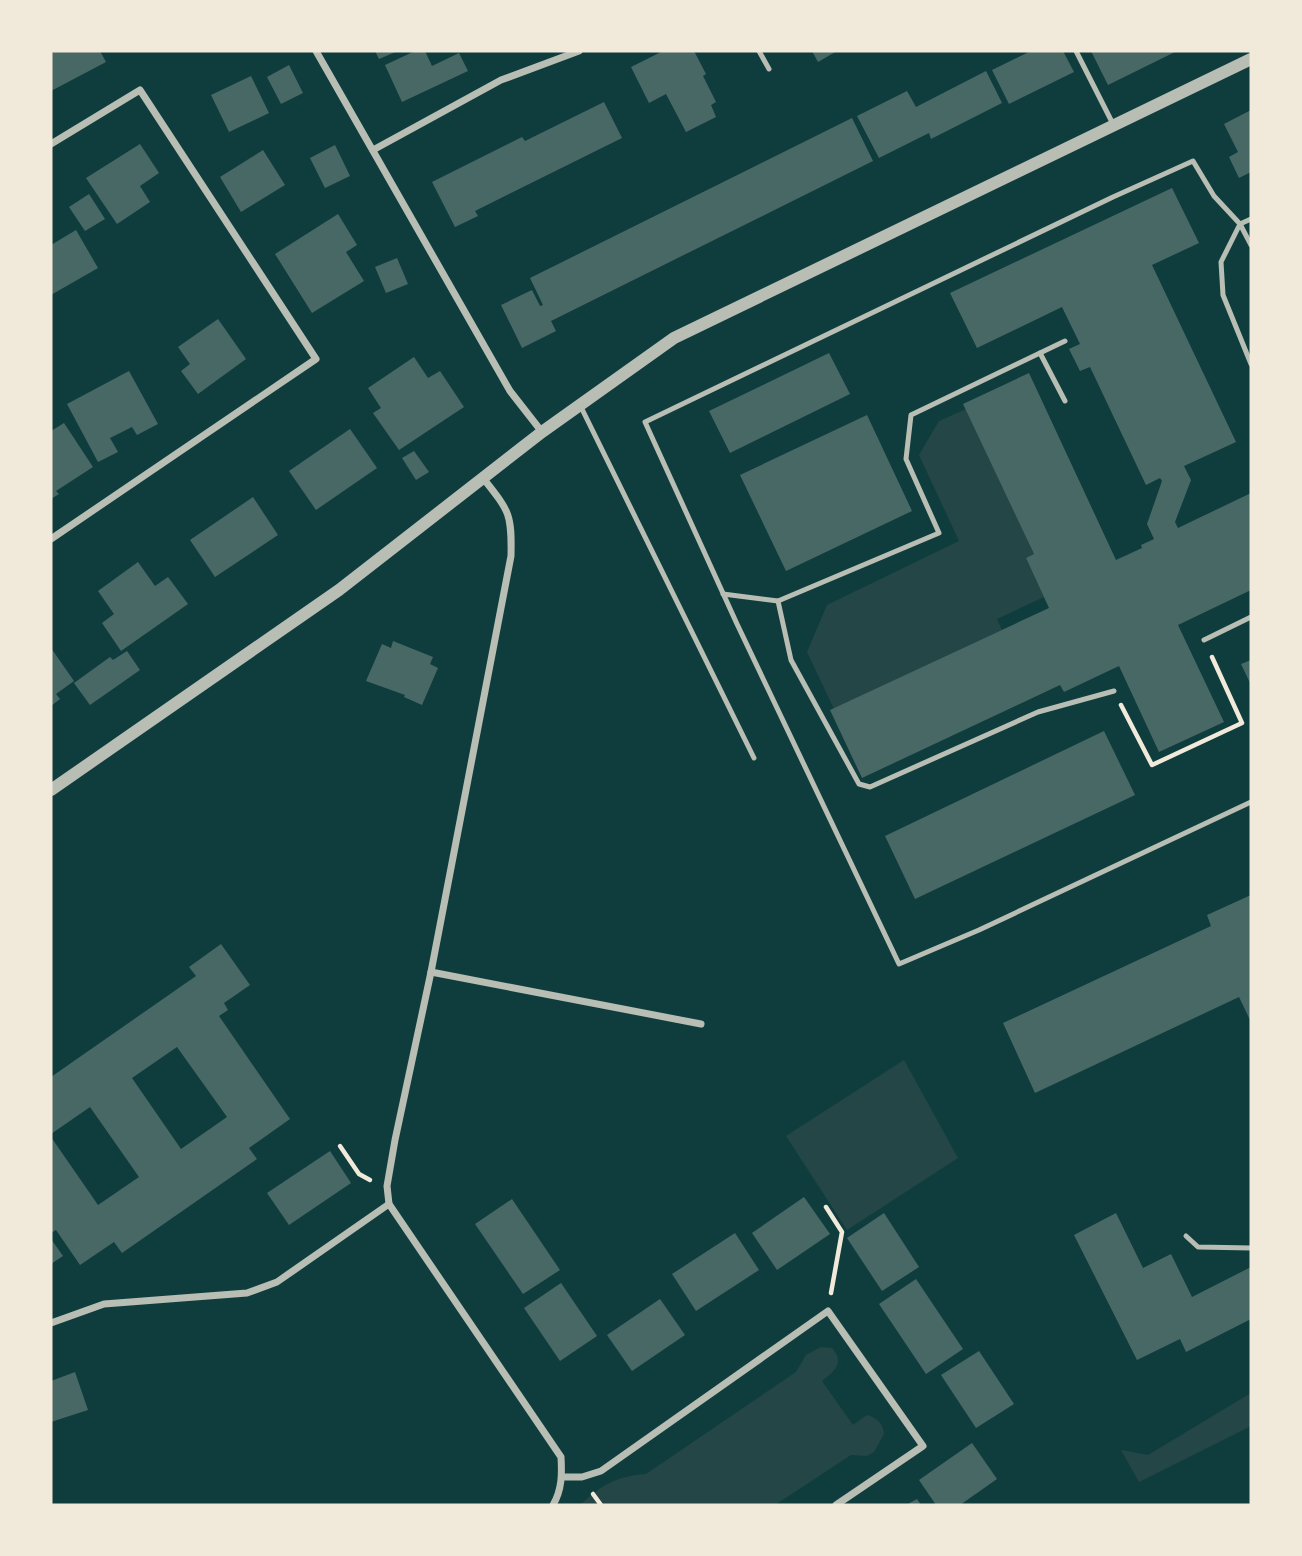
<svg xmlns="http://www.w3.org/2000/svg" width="1302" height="1556" font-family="Poppins,sans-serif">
  <rect width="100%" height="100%" fill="#0f3d3e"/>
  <g fill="#244646">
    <path d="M966,409L1034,554L1026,558L1044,597L997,619L1002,630L834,709L807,652L827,605L959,541L919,455L939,421Z"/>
    <path d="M904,1060L958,1158L847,1230L786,1136Z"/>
    <path d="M821,1347L832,1348C846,1363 833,1372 822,1381L853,1425L867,1415C877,1418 883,1423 884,1434L874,1452L867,1456L851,1455L775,1505H580C602,1485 616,1476 646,1474L796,1372L806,1355Z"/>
    <path d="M1251,1393V1426L1139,1482L1121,1450L1148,1455Z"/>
  </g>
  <g fill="#486865" fill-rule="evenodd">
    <path d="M51,51H100L106,62L51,91Z"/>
    <path d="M375,51H398L379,59Z"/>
    <path d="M415,51H425L432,66L459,53L468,71L402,102L385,65Z"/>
    <path d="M663,51H694L706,74L703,76L716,102L711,105L716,117L686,132L666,94L649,103L631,67Z"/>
    <path d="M812,51H837L818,62Z"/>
    <path d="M1031,51H1063L1074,72L1009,104L992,70Z"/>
    <path d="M1091,51H1177L1108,85Z"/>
    <path d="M289,65L303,93L281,104L267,77Z"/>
    <path d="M986,71L1002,103L931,139L929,133L879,158L857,116L907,91L916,107Z"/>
    <path d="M251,76L269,113L229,132L211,95Z"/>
    <path d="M604,102L622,138L475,211L478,216L455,227L432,182L522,137L525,141Z"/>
    <path d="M1251,110V172L1239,178L1229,157L1238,152L1224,124Z"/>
    <path d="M852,118L873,161L551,321L556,331L522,348L501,305L532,290L540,306L543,305L530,278Z"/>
    <path d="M140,144L159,173L140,186L150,202L117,224L86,178Z"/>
    <path d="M335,145L350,176L325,188L310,158Z"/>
    <path d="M263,150L285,185L241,212L220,177Z"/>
    <path d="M1172,188L1199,243L1152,265L1236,442L1184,466L1191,480L1175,522L1178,528L1251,493V590L1178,625L1224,722L1159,752L1119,666L1064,692L1060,685L862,778L830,710L1049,608L1026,558L1034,554L963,404L1029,373L1116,560L1142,548L1141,545L1154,539L1147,524L1162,481L1160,478L1146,485L1090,367L1080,371L1069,349L1080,344L1062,307L977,348L950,293Z"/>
    <path d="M89,194L105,219L85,231L69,207Z"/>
    <path d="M338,214L357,245L346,252L364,281L312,313L275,254Z"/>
    <path d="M76,230L98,268L51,295V245Z"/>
    <path d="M397,258L408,284L386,293L375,267Z"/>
    <path d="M218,319L246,359L198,394L181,371L190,364L178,347Z"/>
    <path d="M829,353L850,394L730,453L709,411Z"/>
    <path d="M414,357L428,378L440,371L464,407L399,450L373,413L381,408L368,388Z"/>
    <path d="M129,371L158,424L137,435L132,427L110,438L118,452L98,462L67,404Z"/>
    <path d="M867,415L912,511L786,571L740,475Z"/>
    <path d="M64,423L93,467L56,491L59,494L51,499V431Z"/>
    <path d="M350,429L377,468L316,510L289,471Z"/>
    <path d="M414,451L429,472L416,480L402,458Z"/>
    <path d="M253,497L278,535L215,577L190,540Z"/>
    <path d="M138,562L155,586L168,577L188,604L121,651L102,623L114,614L98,591Z"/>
    <path d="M393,641L433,657L430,664L438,668L422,705L404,697L405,695L366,681L382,644L391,648Z"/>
    <path d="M51,648L74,681L56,694L60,699L51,706Z"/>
    <path d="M127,651L140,670L90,705L74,683L110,657L113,660Z"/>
    <path d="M1251,660V685L1241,664Z"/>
    <path d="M1104,731L1135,795L915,899L885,836Z"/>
    <path d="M1251,895V1022L1239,997L1035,1093L1003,1023L1211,926L1207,915Z"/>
    <path d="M221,944L250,985L224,1003L228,1010L219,1016L290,1119L249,1148L257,1159L122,1253L114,1242L80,1265L56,1230L51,1233V1137L98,1205L139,1177L90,1107L51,1134V1077L196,976L189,967ZM177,1047L227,1117L181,1149L132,1078Z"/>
    <path d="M330,1151L351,1183L289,1225L267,1193Z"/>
    <path d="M804,1197L830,1234L777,1270L752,1233Z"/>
    <path d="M512,1199L560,1270L523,1294L475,1224Z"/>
    <path d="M884,1213L919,1267L882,1291L847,1238Z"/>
    <path d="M1116,1213L1143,1268L1171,1254L1192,1297L1251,1267V1319L1186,1352L1180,1339L1137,1360L1074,1235Z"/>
    <path d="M735,1233L759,1270L696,1311L672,1274Z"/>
    <path d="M51,1239L63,1256L51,1264Z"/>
    <path d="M916,1279L963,1349L926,1374L879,1304Z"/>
    <path d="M561,1283L597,1336L560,1361L524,1308Z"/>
    <path d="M660,1299L685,1335L632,1371L607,1335Z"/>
    <path d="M979,1351L1014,1404L976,1428L941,1375Z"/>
    <path d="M75,1372L88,1410L51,1422V1381Z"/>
    <path d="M972,1443L997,1479L960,1505H936L919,1480Z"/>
    <path d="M917,1499L921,1505H906Z"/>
  </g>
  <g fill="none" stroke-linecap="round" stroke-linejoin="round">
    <g stroke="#f1e9da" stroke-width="4.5">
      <path d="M1121,705L1152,765L1242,723L1212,657"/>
      <path d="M340,1146L359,1174L370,1180"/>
      <path d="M826,1207L842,1232L831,1293"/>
      <path d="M593,1494L601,1505"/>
    </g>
    <g stroke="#b8beb3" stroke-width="5">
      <path d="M759,51L769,69"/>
      <path d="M1076,51L1114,126"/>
      <path d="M1251,219L1240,224L1214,196L1193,161L1113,197L645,422L737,624L899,964L979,930L1251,802"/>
      <path d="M1251,245L1240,224L1221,262L1223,295L1251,364"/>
      <path d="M1040,353L1065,401"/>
      <path d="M580,405L754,758"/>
      <path d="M723,594L778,601L939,533L906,459L911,415L1065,341"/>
      <path d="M778,601L791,660L859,784L870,787L1038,712L1114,691"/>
      <path d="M1204,640L1251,617"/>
      <path d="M1186,1236L1198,1247L1251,1248"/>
    </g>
    <g stroke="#b8beb3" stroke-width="7">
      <path d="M316,51L510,391L542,432"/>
      <path d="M51,144L140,90L316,359L51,539"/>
      <path d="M373,150L501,80L579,51"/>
      <path d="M483,478C509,511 512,513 511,556L431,972L395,1140L387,1186L389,1204L561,1457C562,1474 562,1490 553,1505"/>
      <path d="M431,972L701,1024"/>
      <path d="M51,1323L104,1304L247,1293L277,1282L389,1204"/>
      <path d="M562,1477H582L601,1471L828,1311L923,1446L836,1505"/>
    </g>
    <path stroke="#b8beb3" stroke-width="12" d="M51,790L339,590L542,432L674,338L1251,59"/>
  </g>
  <rect width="1302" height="1556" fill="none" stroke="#f1e9da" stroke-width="105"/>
</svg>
